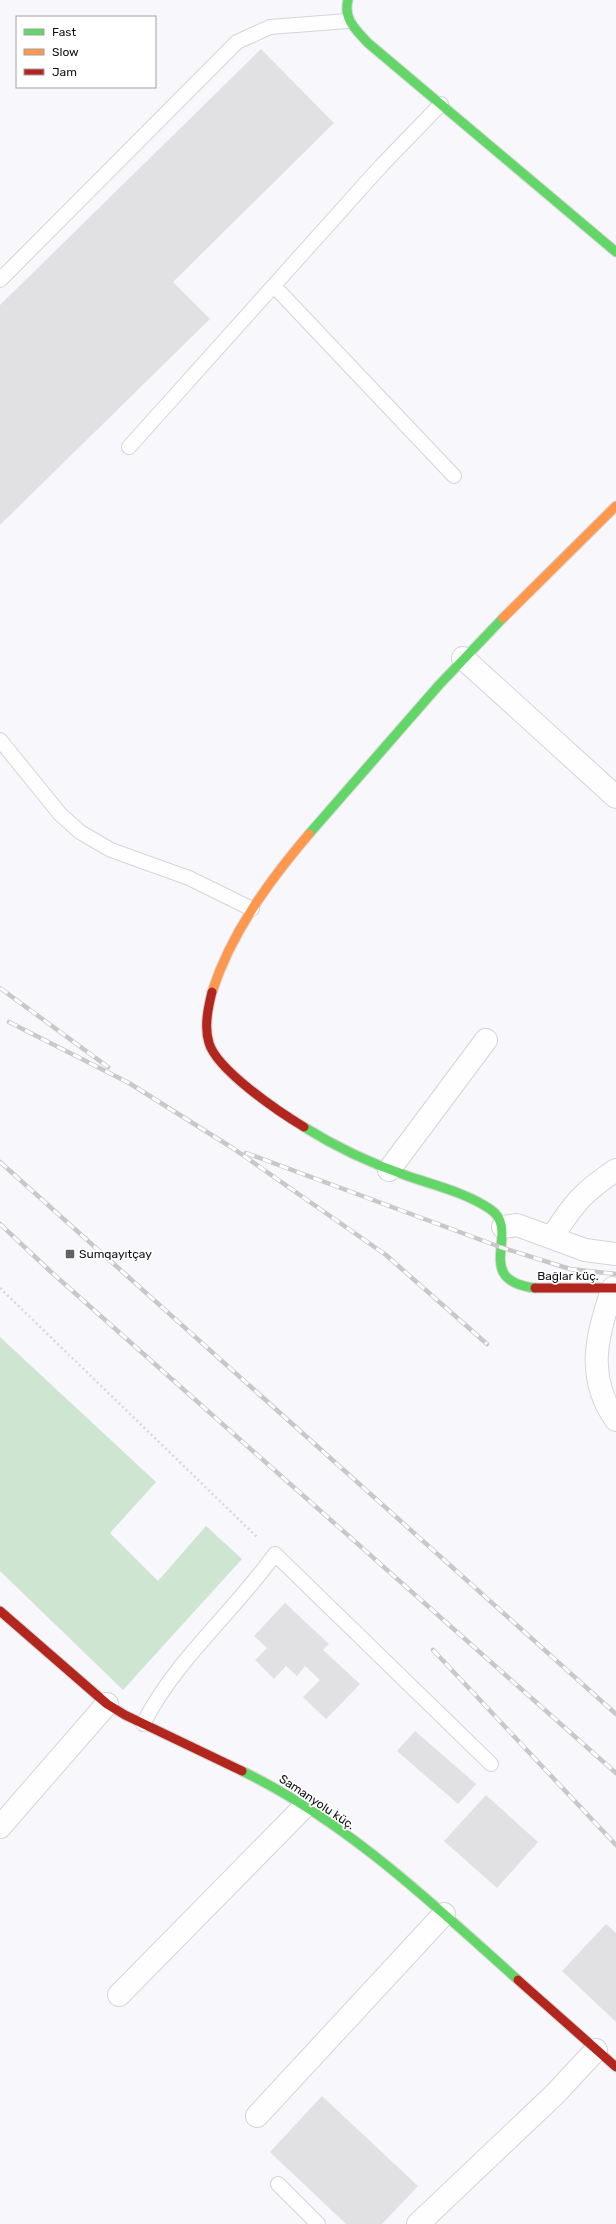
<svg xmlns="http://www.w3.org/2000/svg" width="616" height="2224" font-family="Rubik,sans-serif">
  <rect width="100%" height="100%" fill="#f8f8fc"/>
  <path fill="#cde5d1" d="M0,1337L156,1482L110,1533L158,1581L206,1526L242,1559L123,1690L0,1571Z"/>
  <g fill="#e1e1e4">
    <path d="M261,49L334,123L173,282L210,319L0,525V305Z"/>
    <path d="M285,1603L329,1644L323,1650L360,1684L326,1719L303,1697L320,1680L305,1666L297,1676L286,1666L274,1679L255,1660L267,1648L254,1636Z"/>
    <path d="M415,1731L476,1784L458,1804L397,1751Z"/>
    <path d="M486,1795L538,1842L497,1888L444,1841Z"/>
    <path d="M606,1924L616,1933V2022L562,1971Z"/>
    <path d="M322,2096L418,2186L382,2224H346L270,2152Z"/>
  </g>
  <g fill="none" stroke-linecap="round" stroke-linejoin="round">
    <g stroke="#d5d5d8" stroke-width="16">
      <g id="lane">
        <path d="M0,280L237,42L270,27L348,21"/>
        <path d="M274,286L454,476"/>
        <path d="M129,447L381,166L441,104"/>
        <path d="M0,740L60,814L80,832L111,850L189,878L252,909"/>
        <path d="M143,1724C176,1659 233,1613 275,1554L491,1764"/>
        <path d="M278,2184L318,2224"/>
      </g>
    </g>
    <g stroke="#d5d5d8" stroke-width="24">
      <g id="street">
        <path d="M463,658L616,797"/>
        <path d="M389,1170L486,1040"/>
        <path d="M503,1227L517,1225L585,1250L616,1254"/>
        <path d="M552,1237C574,1203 583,1192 616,1170"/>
        <path d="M613,1288C597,1333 585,1377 616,1420"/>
        <path d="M0,1827L107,1704"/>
        <path d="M119,1995L305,1806"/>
        <path d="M257,2116L444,1914"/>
        <path d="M418,2224L555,2094L596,2050"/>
      </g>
    </g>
    <g stroke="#d5d5d8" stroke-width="11">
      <g id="fast">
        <path d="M348,0C343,19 356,30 368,43L616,252"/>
        <path d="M309,834L439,685L503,618"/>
        <path d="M304,1127C336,1147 370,1163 405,1175C433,1185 465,1192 490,1209C523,1231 470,1280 535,1288"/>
        <path d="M242,1771C346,1821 433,1904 518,1980"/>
      </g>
    </g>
    <g stroke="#d5d5d8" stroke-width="11">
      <g id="slow">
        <path d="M503,618L616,506"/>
        <path d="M212,992C231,933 269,881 309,834"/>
      </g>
    </g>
    <g stroke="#d5d5d8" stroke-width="11">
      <g id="jam">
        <path d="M212,992C208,1008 204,1027 209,1043C217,1070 279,1112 304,1127"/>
        <path d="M535,1288H616"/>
        <path d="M0,1611L107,1704L125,1715L242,1771"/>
        <path d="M518,1980L616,2067"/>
      </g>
    </g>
    <path stroke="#d8d8d8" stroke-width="2.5" stroke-dasharray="2 3" stroke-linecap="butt" d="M0,1288L258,1538"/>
    <use href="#lane" stroke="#fefeff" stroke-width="14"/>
    <use href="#street" stroke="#fefeff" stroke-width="22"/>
    <use href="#fast" stroke="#63d668" stroke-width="9"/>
    <use href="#slow" stroke="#ff974d" stroke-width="9"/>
    <use href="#jam" stroke="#b3261e" stroke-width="9"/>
    <g stroke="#c8c8c9" stroke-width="4.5">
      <g id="rail">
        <path d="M0,988L108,1067"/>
        <path d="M9,1022L129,1083L234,1149L386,1255L487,1344"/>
        <path d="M246,1153L500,1247L570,1269L616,1274"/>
        <path d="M0,1162L616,1714"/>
        <path d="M0,1224L50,1271L616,1773"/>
        <path d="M433,1650L616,1845"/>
      </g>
    </g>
    <use href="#rail" stroke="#fff" stroke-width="3" stroke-dasharray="9" stroke-linecap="butt"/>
  </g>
  <rect fill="#626265" stroke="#fff" stroke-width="1.5" x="65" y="1249" width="10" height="10" rx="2"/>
  <g text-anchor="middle" stroke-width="3.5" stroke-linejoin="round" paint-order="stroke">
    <g font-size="12" fill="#111114" stroke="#fff" text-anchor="start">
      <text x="79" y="1258">Sumqayıtçay</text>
    </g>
    <g font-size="12" fill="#111114" stroke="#fff">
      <text x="568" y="1280">Bağlar küç.</text>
      <text transform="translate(317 1802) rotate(34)" y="4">Samanyolu küç.</text>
    </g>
  </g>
  <rect x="16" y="16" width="140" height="72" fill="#ffffff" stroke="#a0a0a1"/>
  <rect x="24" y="29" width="20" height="6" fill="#63d668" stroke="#a0a0a1"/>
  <text x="52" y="36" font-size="12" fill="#111114">Fast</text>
  <rect x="24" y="49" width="20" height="6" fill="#ff974d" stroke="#a0a0a1"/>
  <text x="52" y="56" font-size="12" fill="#111114">Slow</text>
  <rect x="24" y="69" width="20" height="6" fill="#b3261e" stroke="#a0a0a1"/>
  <text x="52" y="76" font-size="12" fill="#111114">Jam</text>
</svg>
